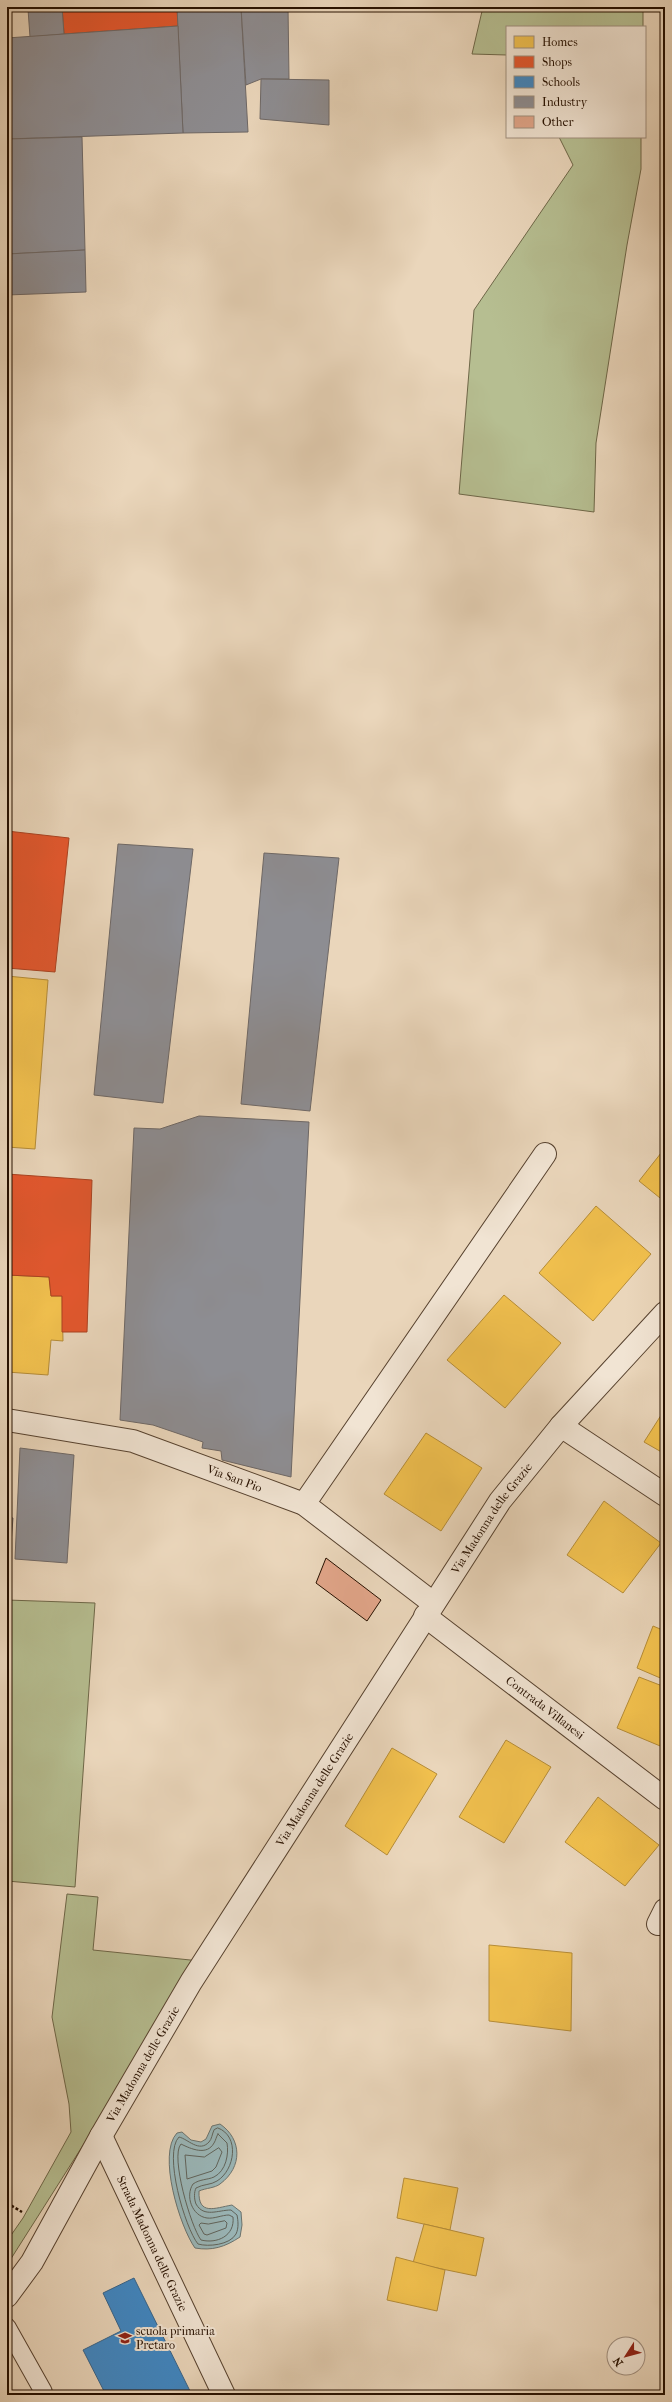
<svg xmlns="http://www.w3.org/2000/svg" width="672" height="2402" font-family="'IM FELL French Canon',serif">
  <rect width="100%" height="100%" fill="#ead6bb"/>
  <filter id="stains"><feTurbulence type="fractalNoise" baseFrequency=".005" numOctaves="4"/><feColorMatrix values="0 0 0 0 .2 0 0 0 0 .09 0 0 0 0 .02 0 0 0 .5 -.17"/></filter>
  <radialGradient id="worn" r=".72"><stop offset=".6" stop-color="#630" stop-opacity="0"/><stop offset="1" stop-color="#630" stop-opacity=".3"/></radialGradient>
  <g fill="#b6be91" stroke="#6e6748">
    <path d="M483,7H643V27H507V55L472,54Z"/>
    <path d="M559,137H641V169L627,245L596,443L594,512L459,494L474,310L573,165Z"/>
    <path d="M7,1600L95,1603L75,1887L7,1881Z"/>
    <path d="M67,1894L98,1897L93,1950L200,1961L7,2265V2241L23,2218L71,2132L69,2104L52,2017Z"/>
  </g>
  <path fill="#9ab7b9" stroke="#6c746f" d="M220,2124C242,2139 243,2167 220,2184C215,2188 206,2188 199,2191C198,2216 215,2208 232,2205L241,2212L242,2225L240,2237C225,2247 212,2251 195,2248C180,2227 157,2154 177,2133L182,2132L191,2140L201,2142L206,2139L212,2126Z"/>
  <g fill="#f2c14e" stroke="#b58c37">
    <path d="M7,976L48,980L35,1149L7,1147Z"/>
    <path d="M665,1148V1202L639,1181Z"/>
    <path d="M596,1206L651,1254L593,1321L539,1273Z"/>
    <path d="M7,1275L49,1277L51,1296H62L63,1341L51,1340L48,1375L7,1372Z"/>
    <path d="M504,1295L561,1343L505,1408L447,1360Z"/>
    <path d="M665,1409V1454L644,1442Z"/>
    <path d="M426,1433L482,1468L441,1531L384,1494Z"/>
    <path d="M604,1501L661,1543L623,1593L567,1555Z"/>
    <path d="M653,1626L665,1631V1680L637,1668Z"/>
    <path d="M639,1677L665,1687V1748L617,1728Z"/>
    <path d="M506,1740L551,1767L504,1843L459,1817Z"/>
    <path d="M392,1748L437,1774L387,1855L345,1826Z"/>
    <path d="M598,1797L659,1845L625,1886L565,1842Z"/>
    <path d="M489,1945L572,1953L571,2031L489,2021Z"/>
    <path d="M404,2178L458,2188L450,2230L397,2218Z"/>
    <path d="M424,2224L484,2238L476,2276L413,2263Z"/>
    <path d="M396,2257L445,2270L437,2311L387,2300Z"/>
  </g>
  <g fill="#e4572e" stroke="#ab4220">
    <path d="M62,7H177L178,26L64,34Z"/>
    <path d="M7,831L69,838L55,972L7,968Z"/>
    <path d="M7,1174L92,1180L87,1332H62V1296H51L49,1277L7,1275Z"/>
  </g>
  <path fill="#3f88c5" stroke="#38648a" d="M134,2278L192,2395H106L83,2350L121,2331L103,2293Z"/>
  <g fill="#8d8d92" stroke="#6e6866">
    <path d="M10,7H62L64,34L30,37L28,9L10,10Z"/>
    <path d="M177,7H241L248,132L183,133Z"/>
    <path d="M241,7H288L289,79H261L246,85Z"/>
    <path d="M178,26L183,133L7,139V38Z"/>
    <path d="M261,79L329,80V125L260,119Z"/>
    <path d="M82,137L85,250L7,254V139Z"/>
    <path d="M85,250L86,292L7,295V254Z"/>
    <path d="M118,844L193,849L163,1103L94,1095Z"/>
    <path d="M264,853L339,858L310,1111L241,1104Z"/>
    <path d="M199,1116L309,1122L291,1477L222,1460L221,1451L202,1448L203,1442L153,1425L120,1420L134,1128L160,1129Z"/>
    <path d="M20,1448L74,1455L67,1563L15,1559Z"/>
    <path d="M7,1517L13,1518L9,1569H7Z"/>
  </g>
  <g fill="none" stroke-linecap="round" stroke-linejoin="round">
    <g stroke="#60645c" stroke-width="1">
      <path d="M218,2128C240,2136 235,2170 217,2181C211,2185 203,2184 196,2188C194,2192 194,2199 196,2204C204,2218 218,2210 231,2210L237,2215C238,2220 239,2228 236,2234C230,2245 208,2247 198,2244C185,2228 163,2153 179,2137C188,2139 199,2153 209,2142C212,2139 212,2134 214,2130Z"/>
      <path d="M218,2134L227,2143C229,2154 226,2171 214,2177C207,2180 200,2179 193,2184C185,2196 192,2216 207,2218C214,2219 222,2215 229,2215L233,2217C235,2236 217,2244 201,2240C191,2227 170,2156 181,2144C191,2149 207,2156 214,2143C216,2140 216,2137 218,2134Z"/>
      <path d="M219,2148L222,2152L216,2167L212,2171L187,2179L185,2155L204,2157Z"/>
      <path d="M225,2221L227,2223L226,2228L207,2235L204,2234L199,2225L201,2223L208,2224Z"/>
    </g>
  </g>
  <path fill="#e1a589" stroke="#261000" d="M326,1558L381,1600L367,1621L316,1583Z"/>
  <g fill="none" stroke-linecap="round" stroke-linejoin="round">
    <g stroke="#57422f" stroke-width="19">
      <path id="service" d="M7,2327L43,2391L41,2395"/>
    </g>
    <g stroke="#57422f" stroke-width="24">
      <g id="minor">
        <path id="s1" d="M7,1420L133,1441L304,1504L433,1603"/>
        <path d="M561,1426L665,1495"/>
        <path d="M304,1504L545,1154"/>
        <path id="s2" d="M425,1616L665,1799"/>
        <path d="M658,1924L665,1910"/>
        <path id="s3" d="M101,2136L224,2395"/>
        <path id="s4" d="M7,2296L32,2262L101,2136L191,1982L500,1501L561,1426L665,1313"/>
      </g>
    </g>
    <path stroke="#261000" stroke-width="2.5" stroke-dasharray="3 2" stroke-linecap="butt" d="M7,2203L22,2212"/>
    <use href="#service" stroke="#f1e4d3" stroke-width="17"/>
    <use href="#minor" stroke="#f1e4d3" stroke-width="22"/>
  </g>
  <defs>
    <g id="school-bare" transform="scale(1.08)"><path d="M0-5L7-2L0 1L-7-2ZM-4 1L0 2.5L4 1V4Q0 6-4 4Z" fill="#8f2418" stroke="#f1e4d3" stroke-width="2.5" paint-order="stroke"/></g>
  </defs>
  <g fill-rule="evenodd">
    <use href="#school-bare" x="125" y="2338"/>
  </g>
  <g text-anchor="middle" stroke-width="4" stroke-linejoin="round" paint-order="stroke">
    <g font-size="12" fill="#261000" stroke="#f1e4d3">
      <text dy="4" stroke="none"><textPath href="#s1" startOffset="236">Via San Pio</textPath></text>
      <text dy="4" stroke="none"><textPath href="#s4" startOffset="917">Via Madonna delle Grazie</textPath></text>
      <text dy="4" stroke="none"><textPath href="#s2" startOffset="151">Contrada Villanesi</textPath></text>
      <text dy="4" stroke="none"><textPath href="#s4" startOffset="593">Via Madonna delle Grazie</textPath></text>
      <text dy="4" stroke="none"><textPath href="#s4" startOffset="269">Via Madonna delle Grazie</textPath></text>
      <text dy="4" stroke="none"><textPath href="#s3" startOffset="119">Strada Madonna delle Grazie</textPath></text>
    </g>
    <g font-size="12" fill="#261000" stroke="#f1e4d3" text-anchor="start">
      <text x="136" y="2335">scuola primaria<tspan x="136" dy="14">Pretaro</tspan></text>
    </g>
  </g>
  <rect width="672" height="2402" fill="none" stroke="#ead6bb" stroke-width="24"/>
  <rect x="8" y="8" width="656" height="2386" fill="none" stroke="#261000" stroke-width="2"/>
  <rect x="12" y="12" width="648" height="2378" fill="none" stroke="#261000"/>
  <rect x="506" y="26" width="140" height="112" fill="#f1e4d3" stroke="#a08f7f"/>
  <rect x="514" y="36" width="20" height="12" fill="#f2c14e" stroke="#a08f7f"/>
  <text x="542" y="46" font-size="12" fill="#261000">Homes</text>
  <rect x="514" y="56" width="20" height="12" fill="#e4572e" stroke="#a08f7f"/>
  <text x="542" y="66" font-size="12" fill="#261000">Shops</text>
  <rect x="514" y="76" width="20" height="12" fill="#3f88c5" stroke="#a08f7f"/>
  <text x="542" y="86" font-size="12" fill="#261000">Schools</text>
  <rect x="514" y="96" width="20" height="12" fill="#8d8d92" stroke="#a08f7f"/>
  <text x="542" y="106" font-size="12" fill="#261000">Industry</text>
  <rect x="514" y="116" width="20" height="12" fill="#e1a589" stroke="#a08f7f"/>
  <text x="542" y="126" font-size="12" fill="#261000">Other</text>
  <g transform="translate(626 2356) rotate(234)"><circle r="19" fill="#f1e4d3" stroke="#a08f7f"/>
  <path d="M0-3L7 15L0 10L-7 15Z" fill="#8f2418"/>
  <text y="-6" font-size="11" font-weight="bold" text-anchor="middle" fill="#261000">N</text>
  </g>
  <rect width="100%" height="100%" filter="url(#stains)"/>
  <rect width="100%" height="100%" fill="url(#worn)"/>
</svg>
